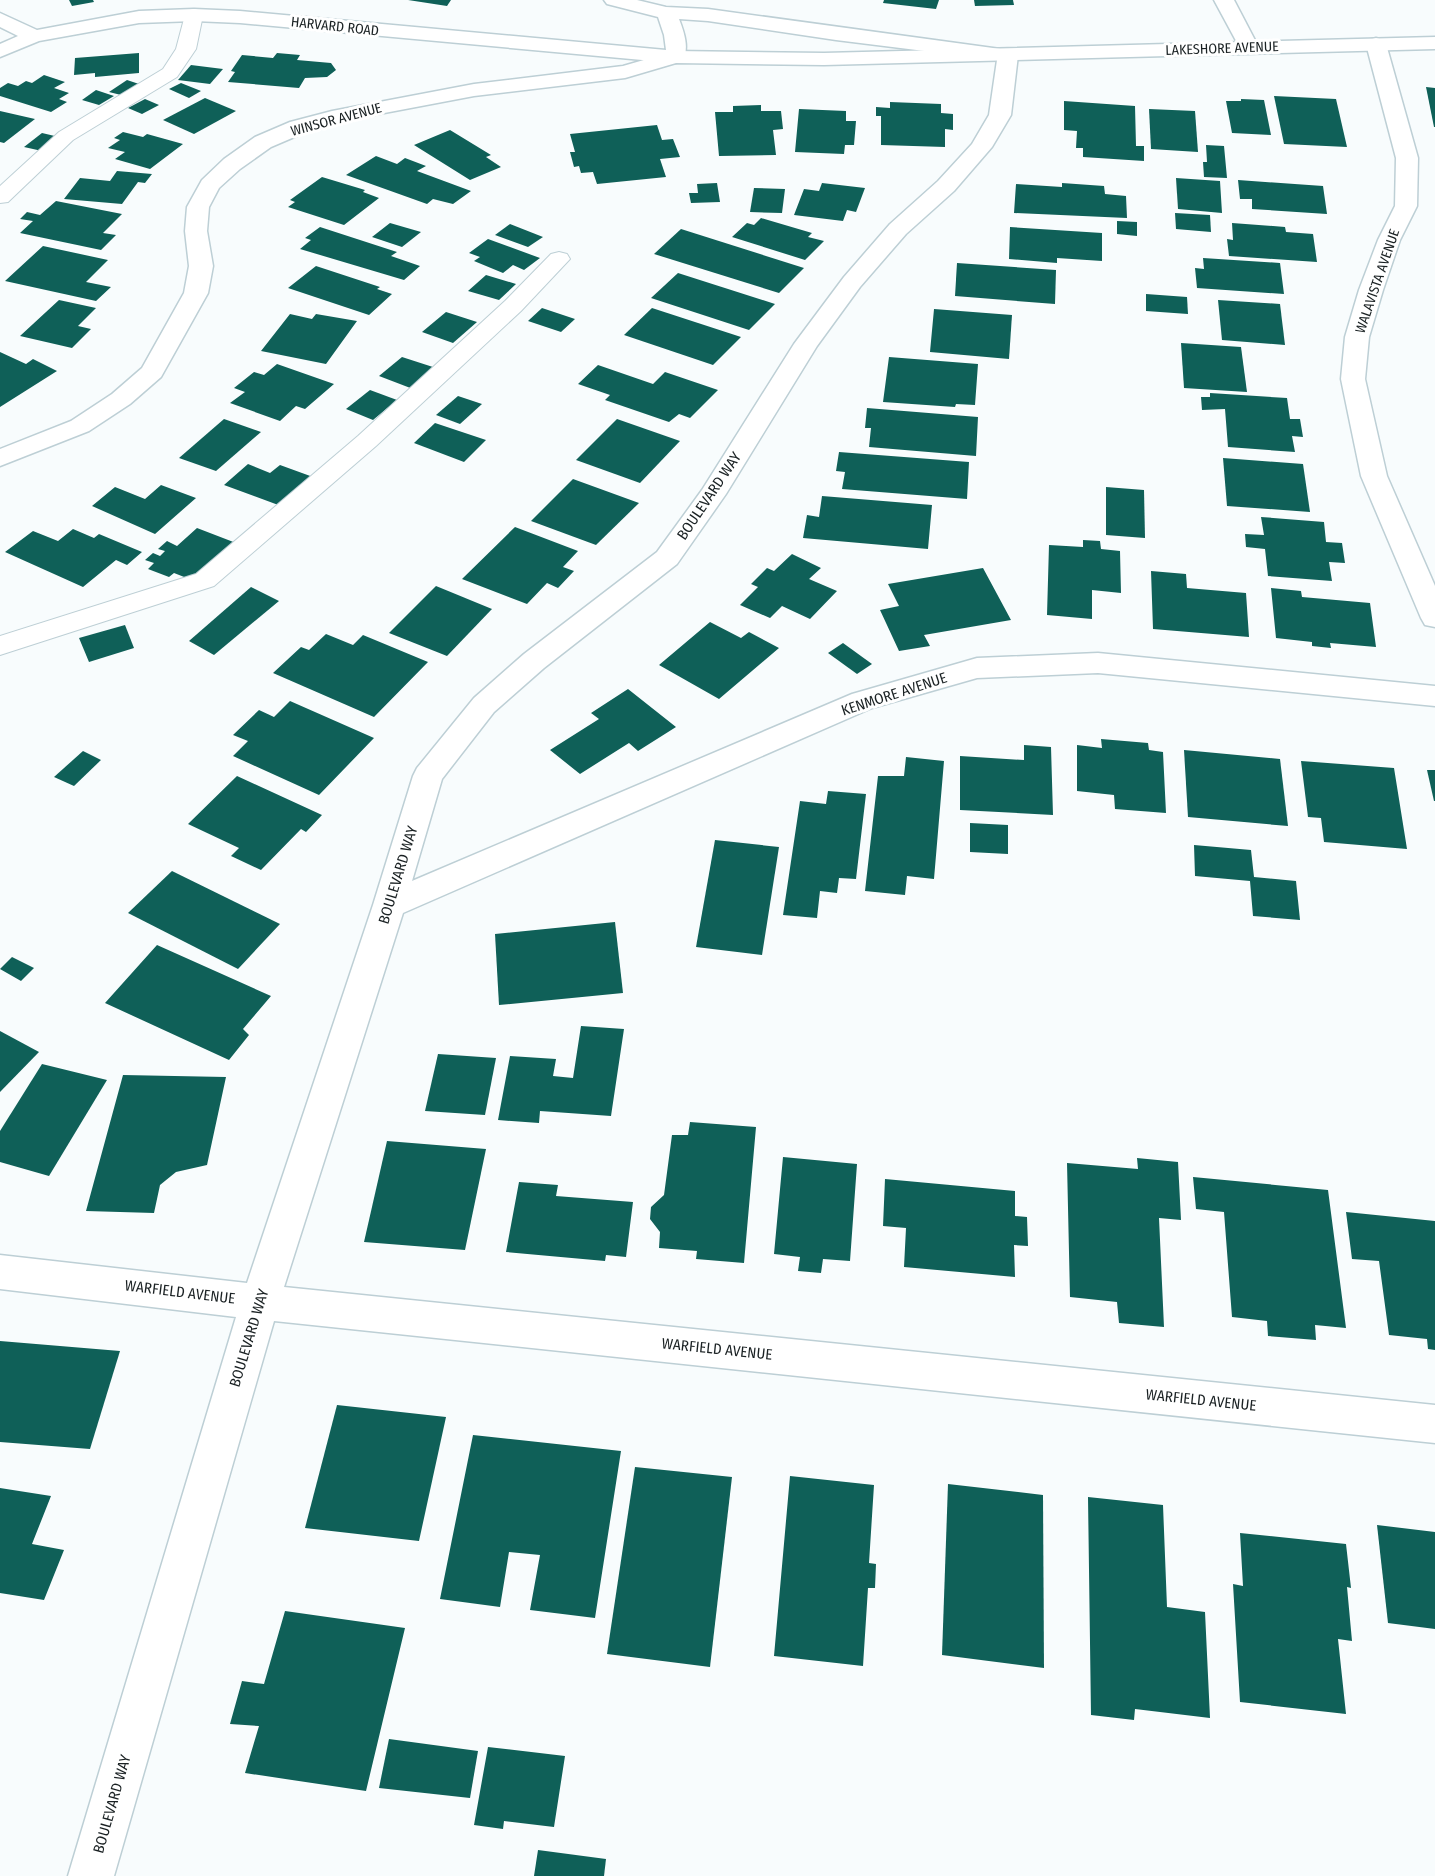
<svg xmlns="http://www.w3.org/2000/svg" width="1435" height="1876" font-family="'Fira Sans Condensed',sans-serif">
  <rect width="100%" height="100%" fill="#f8fcfd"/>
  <g fill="#0f6058">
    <path d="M69,0H93L94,2L72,6Z"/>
    <path d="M408,0H451L447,6Z"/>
    <path d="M884,0H939L936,9L883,3Z"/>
    <path d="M974,0H1013L1014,5L975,6Z"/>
    <path d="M139,53V73L95,77V73L74,75L75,58Z"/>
    <path d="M277,53L300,55L297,60L331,63L336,70L327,77L305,78L299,88L228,82L235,72L231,71L242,55L273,58Z"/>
    <path d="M191,65L223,69L210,84L178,80Z"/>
    <path d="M44,75L65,82L54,88L69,93L59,99L67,102L51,112L0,96V88L8,83L18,86L26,81L32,83Z"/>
    <path d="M127,80L139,84L121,95L109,92Z"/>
    <path d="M181,83L201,91L189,98L169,89Z"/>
    <path d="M1426,87L1435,88V127H1434Z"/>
    <path d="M96,90L114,96L99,105L82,100Z"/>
    <path d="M1274,96L1336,99L1347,147L1284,144Z"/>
    <path d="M205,98L236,111L194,134L163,120Z"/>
    <path d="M145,99L159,105L142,114L128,108Z"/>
    <path d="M1241,99L1264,100L1271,135L1232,133L1226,101H1241Z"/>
    <path d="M1064,101L1135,106L1136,146H1144V161L1083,157V148H1076L1077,131L1064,130Z"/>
    <path d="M890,102L941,104V113L953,114V130L945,129V147L881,145V116H876V107L890,108Z"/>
    <path d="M761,105V111H781L783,129L773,130L776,155L719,156L715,112H733V106Z"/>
    <path d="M799,109L846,111V121H856L854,145H845L844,154L795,152Z"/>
    <path d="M1149,109L1195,111L1198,152L1151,149Z"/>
    <path d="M0,111L35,119L4,143L0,142Z"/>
    <path d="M657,125L662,140L673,139L680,157L660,159L666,177L597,184L593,172L581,173L579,166L574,167L570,152H575L570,134Z"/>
    <path d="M450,130L491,155L486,157L501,167L470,180L414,145Z"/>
    <path d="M123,132L143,137L147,134L183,144L150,169L115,159L125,152L108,148L120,140L114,138Z"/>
    <path d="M42,133L59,137L42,151L24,147Z"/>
    <path d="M1206,145L1224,146L1227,178L1204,177L1203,162H1207Z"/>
    <path d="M376,156L397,164L405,158L426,166L417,171L471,191L453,204L433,199L427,204L346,175Z"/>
    <path d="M117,171L152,174L145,183L138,182L122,204L64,199L80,178L110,181Z"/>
    <path d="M322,177L365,190L363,192L379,198L344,225L288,207L295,202L290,200Z"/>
    <path d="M1176,178L1220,181L1222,213L1178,209Z"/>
    <path d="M1238,180L1323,186L1327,214L1252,209V199H1240Z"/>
    <path d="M717,183L720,202L691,203L689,193H698L697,184Z"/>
    <path d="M822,183L865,188L856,212L847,210L843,221L794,215L804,189L819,191Z"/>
    <path d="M1062,183L1104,186L1105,194L1126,196L1127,218L1014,213L1016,184L1062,187Z"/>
    <path d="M754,188L785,189L782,213L750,212Z"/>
    <path d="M56,201L122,214L103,233L116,235L101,250L20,233L33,221L20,219L27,212L40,215Z"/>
    <path d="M1175,213L1210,215L1211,232L1176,229Z"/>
    <path d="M761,218L812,233L808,237L824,241L805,260L732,237L747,223L754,225Z"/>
    <path d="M1117,221L1137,222V236L1117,234Z"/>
    <path d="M390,223L421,232L402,247L372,237Z"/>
    <path d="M1232,223L1285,227L1286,232L1313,234L1317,262L1229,256L1227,239L1233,240Z"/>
    <path d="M510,224L543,237L528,247L495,235Z"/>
    <path d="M320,227L397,252L391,256L420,266L404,280L300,249L311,240L305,238Z"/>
    <path d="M1010,227L1102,233V261L1057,258V263L1009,259Z"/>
    <path d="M681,229L804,268L779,293L654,254Z"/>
    <path d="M488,239L540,258L524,270L513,265L503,273L474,261L480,257L469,253Z"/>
    <path d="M43,246L108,260L86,282L111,287L96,301L5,281Z"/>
    <path d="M1203,258L1280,263L1284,294L1197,288L1195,268L1204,269Z"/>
    <path d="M957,263L1056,270L1055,304L955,296Z"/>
    <path d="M316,266L380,287L377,289L392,294L369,315L288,288Z"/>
    <path d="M678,273L775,304L749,330L651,298Z"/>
    <path d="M486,275L516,284L499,300L468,291Z"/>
    <path d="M1146,294L1187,297L1188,314L1146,311Z"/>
    <path d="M59,300L96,308L78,326L91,329L72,348L20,336Z"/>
    <path d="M1218,300L1280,304L1285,345L1222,340Z"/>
    <path d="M542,308L575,319L561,332L528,321Z"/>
    <path d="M652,308L741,337L713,365L624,335Z"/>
    <path d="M934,309L1012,315L1009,359L930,352Z"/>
    <path d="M446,312L477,322L453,343L422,332Z"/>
    <path d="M290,314L312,319L316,314L357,321L326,364L261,351Z"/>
    <path d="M1181,343L1241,347L1247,392L1184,388Z"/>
    <path d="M0,352L26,364L33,359L57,371L0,407Z"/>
    <path d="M402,357L436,368L413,389L379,376Z"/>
    <path d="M889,357L978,364L975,405L956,404L955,407L883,402Z"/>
    <path d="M277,364L334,384L305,409L296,406L280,421L230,403L245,392L234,388L254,372L264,375Z"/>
    <path d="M598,365L653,384L665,372L718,390L690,418L679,414L669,422L605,400L610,395L578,384Z"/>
    <path d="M370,390L397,400L373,420L346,409Z"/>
    <path d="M1210,393L1287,398L1290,419H1300L1303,437L1292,436L1295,452L1228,447L1225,409L1202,410L1201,397H1210Z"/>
    <path d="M458,396L482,404L460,424L436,415Z"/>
    <path d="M867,408L978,417L976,456L869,447L871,428H865Z"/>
    <path d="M224,419L261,432L216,471L179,458Z"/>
    <path d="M617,419L680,441L640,483L576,460Z"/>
    <path d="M435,423L486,440L464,462L414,443Z"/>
    <path d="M839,452L969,462L967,499L842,489L845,472L836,471Z"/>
    <path d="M1223,458L1303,464L1310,512L1227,506Z"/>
    <path d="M248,464L270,473L280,465L313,477L281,506L224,485Z"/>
    <path d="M573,479L639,503L596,545L531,521Z"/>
    <path d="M161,485L196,498L155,534L92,506L115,487L145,499Z"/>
    <path d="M1106,487L1144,490L1145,538L1106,535Z"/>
    <path d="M822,496L932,505L928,549L803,538L807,515L819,517Z"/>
    <path d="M1261,517L1324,522L1326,542L1342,543L1345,563L1329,562L1332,581L1268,576L1265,549L1246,547L1245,534L1264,535Z"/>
    <path d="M515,527L578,551L563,567L574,571L558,588L547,583L527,604L462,579Z"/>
    <path d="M197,528L236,543L197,582L174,573L169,577L148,569L154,563L145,560L153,553L160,556L165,551L158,549L167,541L177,546Z"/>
    <path d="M73,529L94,538L99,534L142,552L127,565L116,560L83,587L5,552L33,531L58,541Z"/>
    <path d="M1083,540L1100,541L1101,549L1120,551L1121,593L1092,590V619L1047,615L1049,545L1083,547Z"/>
    <path d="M792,554L821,568L809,579L837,591L810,619L782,606L770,618L740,605L758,587L751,584L767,568L774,571Z"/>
    <path d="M983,568L1011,620L924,635L930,646L899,651L880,610L899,606L888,584Z"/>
    <path d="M1151,571L1186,574L1187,588L1246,593L1249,637L1153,629Z"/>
    <path d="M436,586L492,609L447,656L389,633Z"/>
    <path d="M251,587L279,601L214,655L189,641Z"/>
    <path d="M1271,588L1301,591L1302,597L1370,603L1376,647L1330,643L1331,648L1312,646V642L1276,638Z"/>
    <path d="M710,622L741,638L749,632L779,648L719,699L659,665Z"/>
    <path d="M125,625L134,648L89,662L79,638Z"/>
    <path d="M326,634L353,645L363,635L428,662L374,717L273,673L301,647L309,650Z"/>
    <path d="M843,643L872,664L857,674L828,653Z"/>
    <path d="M628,689L676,727L638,751L629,743L580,774L550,750L599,719L591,713Z"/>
    <path d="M290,701L374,738L319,795L233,756L248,741L233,735L259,710L274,717Z"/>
    <path d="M1101,739L1148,743L1149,750L1163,752L1166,813L1115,809L1114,795L1077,791V745L1102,748Z"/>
    <path d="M1024,745L1051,747L1053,815L960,810V756L1024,760Z"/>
    <path d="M1184,750L1280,759L1288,826L1188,817Z"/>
    <path d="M83,751L101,760L74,786L54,777Z"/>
    <path d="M906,757L944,761L934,879L907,876L905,895L865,891L878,776H904Z"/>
    <path d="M1301,761L1394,768L1407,849L1324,842L1321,818L1308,817Z"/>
    <path d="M1427,770H1435V801H1434Z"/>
    <path d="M237,776L322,815L306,832L301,829L261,870L231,856L239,848L188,824Z"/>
    <path d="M828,791L866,794L856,879L839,878L837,893L820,891L817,918L783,915L800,801L826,804Z"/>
    <path d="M970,823L1008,825V854L970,852Z"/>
    <path d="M715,840L779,847L762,955L696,947Z"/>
    <path d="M1194,845L1251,850L1254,877L1296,881L1300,920L1253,916L1250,881L1195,876Z"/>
    <path d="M172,871L280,924L238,969L128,913Z"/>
    <path d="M615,922L623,993L499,1005L495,934Z"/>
    <path d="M157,945L271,996L243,1029L249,1035L229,1060L105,1003Z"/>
    <path d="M12,957L34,968L21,981L0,969Z"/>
    <path d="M581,1026L624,1029L611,1116L540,1111L539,1123L498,1120L510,1056L556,1059L553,1076L573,1078Z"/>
    <path d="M0,1031L39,1052L0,1092Z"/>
    <path d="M438,1054L496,1058L485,1115L425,1111Z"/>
    <path d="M42,1064L107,1080L49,1176L0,1162V1131Z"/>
    <path d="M123,1075L226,1077L207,1165L176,1172L160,1185L154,1213L86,1211Z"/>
    <path d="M690,1122L756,1127L744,1263L696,1259L697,1251L659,1248L660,1232L650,1219L651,1207L664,1195L672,1135H688Z"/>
    <path d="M387,1141L486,1149L465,1250L364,1242Z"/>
    <path d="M783,1157L857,1164L850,1261L823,1259L821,1273L798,1271L800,1257L774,1254Z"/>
    <path d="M1137,1158L1178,1162L1181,1220L1159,1218L1164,1327L1119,1323L1117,1302L1070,1297L1067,1163L1138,1169Z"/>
    <path d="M1193,1177L1328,1190L1346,1328L1315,1325L1316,1340L1268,1336L1267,1321L1232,1317L1224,1212L1196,1209Z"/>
    <path d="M885,1179L1015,1191V1216L1027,1217L1028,1246L1014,1245L1015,1277L904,1267L906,1228L883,1226Z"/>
    <path d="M519,1182L558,1185L556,1196L633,1202L626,1257L606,1255L605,1261L506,1252Z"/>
    <path d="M1346,1212L1435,1221V1350L1428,1349L1427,1339L1389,1335L1379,1261L1352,1259Z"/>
    <path d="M0,1341L120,1351L90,1449L0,1442Z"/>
    <path d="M337,1405L446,1417L419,1541L305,1528Z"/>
    <path d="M473,1435L621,1451L595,1618L530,1610L540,1555L509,1552L500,1607L440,1599Z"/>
    <path d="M635,1467L732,1477L710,1667L607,1654Z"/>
    <path d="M790,1476L874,1485L869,1563L876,1564L875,1588H868L863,1666L774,1656Z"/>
    <path d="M948,1484L1043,1495L1044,1668L942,1655Z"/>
    <path d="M0,1488L51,1496L32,1544L64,1550L44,1600L0,1593Z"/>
    <path d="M1088,1497L1163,1505L1167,1607L1205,1612L1210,1718L1135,1709L1134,1720L1091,1715Z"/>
    <path d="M1377,1525L1435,1532V1629L1388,1623Z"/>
    <path d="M1240,1533L1346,1544L1351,1588L1347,1587L1352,1641L1338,1639L1346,1714L1240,1702L1233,1584L1243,1586Z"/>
    <path d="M285,1611L405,1628L366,1791L245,1773L259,1726L230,1724L242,1681L264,1684Z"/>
    <path d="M389,1739L478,1751L470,1798L379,1788Z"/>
    <path d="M488,1747L565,1756L554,1827L504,1821L503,1829L474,1825Z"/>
    <path d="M538,1850L606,1859L604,1876H534Z"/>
  </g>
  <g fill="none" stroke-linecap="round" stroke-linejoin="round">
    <g stroke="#bdcfd5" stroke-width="2">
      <g id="lane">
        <path d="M194,9L201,11L203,15L196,49L177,77L73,140L8,202L0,203V186L59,132L163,69L176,49L185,15L187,11Z"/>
        <path d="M559,252L567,254L570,259L521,311L376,446L214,586L0,655V636L196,574L358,436L505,301L551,254Z"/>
      </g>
    </g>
    <g stroke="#bdcfd5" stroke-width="3">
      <g id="street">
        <path d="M604,0H637L666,7L708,9L1015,51L1018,55L1011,115L992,147L954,191L906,234L860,287L817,346L726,494L677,564L544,668L494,712L442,779L412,881L852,694L977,658L1098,653L1435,686V706L1098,673L977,678L872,708L403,913L284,1287L1435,1405V1443L274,1321L114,1876H68L236,1317L0,1289V1255L247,1283L373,905L413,776L417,768L474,698L524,654L657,552L702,490L794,344L844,277L890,224L938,181L972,144L989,115L997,60L836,40L708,21L679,19C684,32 690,49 682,61L675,63L240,23L194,21L139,23L39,41L0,57V44L18,36L0,27V13L37,30L139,11L194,9L240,11L666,50L664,35L658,17L607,4Z"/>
        <path d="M1214,0H1234L1258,46L1255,50H1241Z"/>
        <path d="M1376,38L1383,40L1386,44L1418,158L1417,206L1400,240L1383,290L1369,337L1365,379L1387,476L1435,586V627L1425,625L1421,618L1361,476L1341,379L1345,337L1359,290L1378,240L1395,206L1396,158L1366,44L1369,40Z"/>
      </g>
    </g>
    <g stroke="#bdcfd5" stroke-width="3">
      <path id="secondary" d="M1435,37V49L824,65L676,63L625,78L474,96L342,121L306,132L271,147L240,169L219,188L209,207L207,231L213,266L208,293L161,377L130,404L89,431L0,466V449L71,421L112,394L142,368L184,293L189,266L185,231L187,207L202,180L224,159L255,137L290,122L332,111L474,84L623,66L675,51L824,53Z"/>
    </g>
    <use href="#lane" fill="#fff" fill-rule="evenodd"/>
    <use href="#street" fill="#fff" fill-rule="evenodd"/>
    <use href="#secondary" fill="#fff" fill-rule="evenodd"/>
  </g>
  <g text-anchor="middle" stroke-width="6" stroke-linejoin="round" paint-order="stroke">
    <g font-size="14" fill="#1a2123" stroke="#fff">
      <text transform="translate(335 26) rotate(6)" y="5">HARVARD ROAD</text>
      <text transform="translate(1222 48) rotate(-2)" y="5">LAKESHORE AVENUE</text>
      <text transform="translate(336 119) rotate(-15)" y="5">WINSOR AVENUE</text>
      <text transform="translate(1377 281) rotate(-71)" y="5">WALAVISTA AVENUE</text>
    </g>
    <g font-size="15" fill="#1a2123" stroke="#fff">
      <text transform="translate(709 496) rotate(-56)" y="5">BOULEVARD WAY</text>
      <text transform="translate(894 694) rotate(-18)" y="5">KENMORE AVENUE</text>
      <text transform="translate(398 875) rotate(-73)" y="5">BOULEVARD WAY</text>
      <text transform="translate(180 1292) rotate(7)" y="5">WARFIELD AVENUE</text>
      <text transform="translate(249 1338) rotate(-73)" y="5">BOULEVARD WAY</text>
      <text transform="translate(717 1349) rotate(6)" y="5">WARFIELD AVENUE</text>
      <text transform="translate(1201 1400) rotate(6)" y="5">WARFIELD AVENUE</text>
      <text transform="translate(112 1804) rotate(-74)" y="5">BOULEVARD WAY</text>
    </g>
  </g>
</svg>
